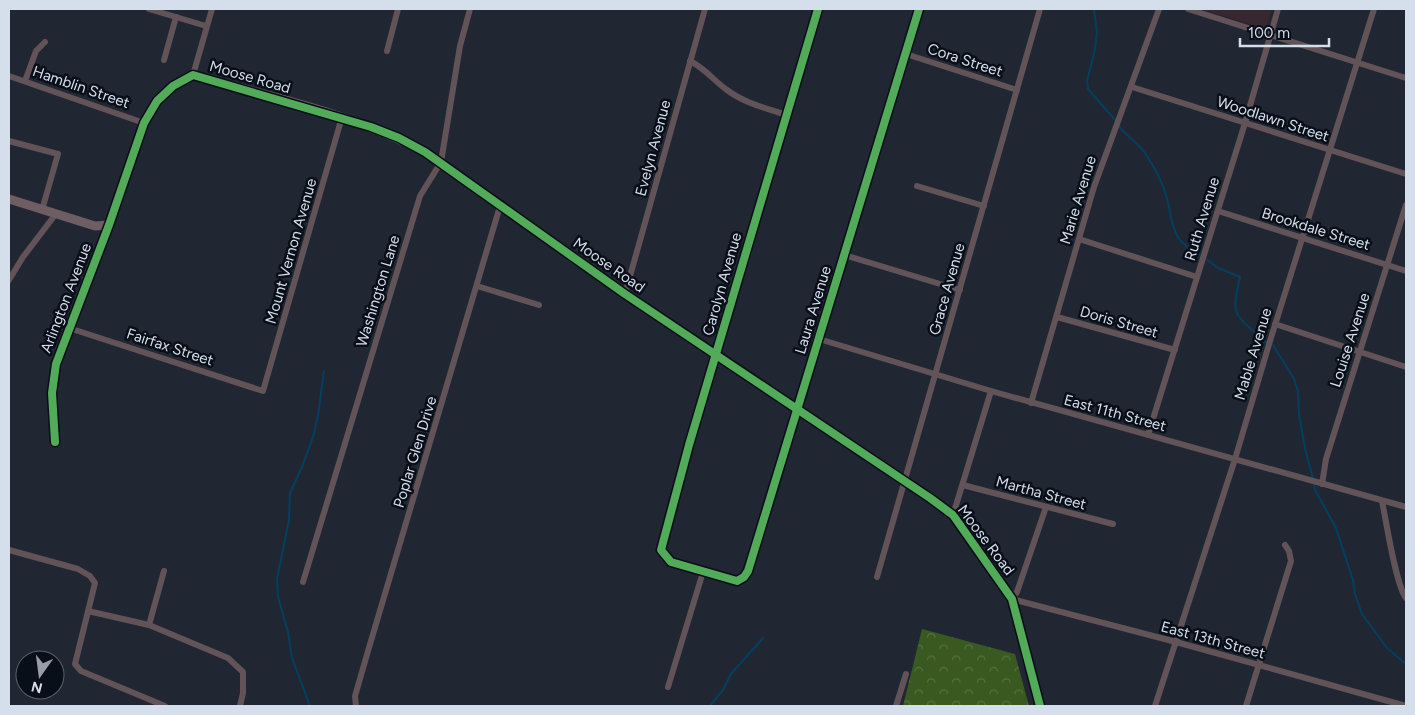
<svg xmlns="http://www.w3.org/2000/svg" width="1415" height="715" font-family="Figtree,sans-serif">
  <defs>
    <pattern id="forest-crowns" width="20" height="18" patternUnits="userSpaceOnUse" patternTransform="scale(1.25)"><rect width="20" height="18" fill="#3a5921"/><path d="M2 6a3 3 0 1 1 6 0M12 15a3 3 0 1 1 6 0" fill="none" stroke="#567041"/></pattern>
  </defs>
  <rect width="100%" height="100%" fill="#212732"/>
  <path fill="#37272e" d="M1200,9H1272L1266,29Z"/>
  <path fill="url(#forest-crowns)" d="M922,629L1015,654L1029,706H903Z"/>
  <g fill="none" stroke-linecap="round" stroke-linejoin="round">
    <g stroke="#043f60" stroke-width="2">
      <path d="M1094,9L1097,32L1095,49L1087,81L1088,89L1116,121"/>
      <path d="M1118,125C1126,136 1138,143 1145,153C1153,165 1162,181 1166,195C1175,226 1168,238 1201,256"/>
      <path d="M1205,258L1218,268L1240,277C1238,288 1233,303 1237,313C1241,323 1258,334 1266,342"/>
      <path d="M1273,345L1294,379L1298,391L1299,415L1305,448L1313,479"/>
      <path d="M1314,484L1315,490L1336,528L1353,580L1355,594L1362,614L1387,648L1406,664"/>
      <path d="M310,706L292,658L288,632L278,597L277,579L289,520L290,493L302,467L313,437L318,416L324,371"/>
      <path d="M710,706L723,690L731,674L763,638"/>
    </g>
    <g stroke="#625359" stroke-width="6">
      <path d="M149,9L206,26"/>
      <path d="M818,9L689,445L661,550L671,562L737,581L744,577L748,571L919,9"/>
      <path d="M1188,9L1406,78"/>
      <path d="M387,51L398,9"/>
      <path d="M906,54L1017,90"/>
      <path d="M164,60L176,17"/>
      <path d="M690,61C706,69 713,80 727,90C744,103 766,108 786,115"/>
      <path d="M193,75L212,9"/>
      <path d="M9,76L144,123"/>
      <path d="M25,81L36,51L45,42"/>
      <path d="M1132,87L1406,174"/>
      <path d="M9,141L58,154L42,210"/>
      <path d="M917,186L984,206"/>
      <path d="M1218,211L1406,271"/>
      <path d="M1079,239L1197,277"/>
      <path d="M844,255L960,290"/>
      <path d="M9,280L23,257L55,215"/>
      <path d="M477,286L539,305"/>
      <path d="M625,294L705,9"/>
      <path d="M1057,317L1175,350"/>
      <path d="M1275,324L1406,367"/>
      <path d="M69,328L263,391L342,117"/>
      <path d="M819,339L991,391L1406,507"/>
      <path d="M1031,403L1094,187L1159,9"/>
      <path d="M1148,435L1245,123L1278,9"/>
      <path d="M55,442L52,393L56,364L109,225"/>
      <path d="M1322,484L1326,459L1406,205"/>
      <path d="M963,485L1113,524"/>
      <path d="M1382,501C1386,520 1396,586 1406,598"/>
      <path d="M1046,507L1017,592L1012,599L1176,642L1406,706"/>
      <path d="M953,515L991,391"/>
      <path d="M9,550L78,569L90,576L95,583L75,664L81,671L165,706"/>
      <path d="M877,577L1040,9"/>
      <path d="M303,582L420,196L441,162L460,46L470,9"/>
      <path d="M88,611L149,625L228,658L243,672V693L240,706"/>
      <path d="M149,625L164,571"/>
      <path d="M668,687L703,572"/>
      <path d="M356,706L355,696L368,651L500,206"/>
      <path d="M896,706L906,674"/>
      <path d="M1155,706L1235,459L1270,341L1374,9"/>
      <path d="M1246,706L1291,561L1289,551L1285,545"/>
    </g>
    <path stroke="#6f5d64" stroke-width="9" d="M9,199L95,226L109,225L144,123L157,101L173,86L193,75C271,97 353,114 425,152L625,294L930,498L953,515L1012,599L1040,706"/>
    <g stroke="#090f18" stroke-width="11">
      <g id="cycleway">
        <path d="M818,9L689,445L661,550L671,562L737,581L744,577L748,571L919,9"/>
        <path d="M55,442L52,393L56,364L109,225L144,123L157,101L173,86L193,75L371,127L399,138L425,152L625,294L930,498L953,515L1012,599L1040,706"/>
      </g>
    </g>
    <use href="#cycleway" stroke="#51ab58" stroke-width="8"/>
  </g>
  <g text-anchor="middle" stroke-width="5" stroke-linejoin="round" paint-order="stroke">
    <g font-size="15" fill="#d5deeb" stroke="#090f18">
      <text transform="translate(965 60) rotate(18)" y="5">Cora Street</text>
      <text transform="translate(250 77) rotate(16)" y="5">Moose Road</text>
      <text transform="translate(81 87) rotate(19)" y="5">Hamblin Street</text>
      <text transform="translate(1273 119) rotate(18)" y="5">Woodlawn Street</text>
      <text transform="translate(653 148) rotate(-75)" y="5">Evelyn Avenue</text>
      <text transform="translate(1078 200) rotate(-73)" y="5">Marie Avenue</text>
      <text transform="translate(1202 219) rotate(-73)" y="5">Ruth Avenue</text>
      <text transform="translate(1316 229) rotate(17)" y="5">Brookdale Street</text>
      <text transform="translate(291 251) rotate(-74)" y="5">Mount Vernon Avenue</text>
      <text transform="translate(609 265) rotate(35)" y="5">Moose Road</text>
      <text transform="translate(722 284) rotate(-74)" y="5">Carolyn Avenue</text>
      <text transform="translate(947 289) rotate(-74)" y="5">Grace Avenue</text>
      <text transform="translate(378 291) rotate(-73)" y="5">Washington Lane</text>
      <text transform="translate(66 298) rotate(-69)" y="5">Arlington Avenue</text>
      <text transform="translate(813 310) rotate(-73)" y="5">Laura Avenue</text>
      <text transform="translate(1119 322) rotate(16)" y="5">Doris Street</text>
      <text transform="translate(1350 340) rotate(-72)" y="5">Louise Avenue</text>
      <text transform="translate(170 347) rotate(18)" y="5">Fairfax Street</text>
      <text transform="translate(1253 354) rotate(-73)" y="5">Mable Avenue</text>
      <text transform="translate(1115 413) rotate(15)" y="5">East 11th Street</text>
      <text transform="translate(415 452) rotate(-73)" y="5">Poplar Glen Drive</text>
      <text transform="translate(1041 493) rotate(15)" y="5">Martha Street</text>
      <text transform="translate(986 540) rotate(53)" y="5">Moose Road</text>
      <text transform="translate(1213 640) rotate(15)" y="5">East 13th Street</text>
    </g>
  </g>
  <rect width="1415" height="715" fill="none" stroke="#d5deeb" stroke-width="20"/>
  <g transform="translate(40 675) rotate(194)"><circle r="24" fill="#090f18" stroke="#5b626c"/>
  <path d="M0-4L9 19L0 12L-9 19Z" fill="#969eaa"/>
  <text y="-8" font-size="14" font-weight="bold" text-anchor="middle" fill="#d5deeb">N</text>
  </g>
  <path d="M1240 38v8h89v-8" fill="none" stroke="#d5deeb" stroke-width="2.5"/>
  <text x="1248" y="38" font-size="15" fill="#d5deeb" stroke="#090f18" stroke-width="4" paint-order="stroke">100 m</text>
</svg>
